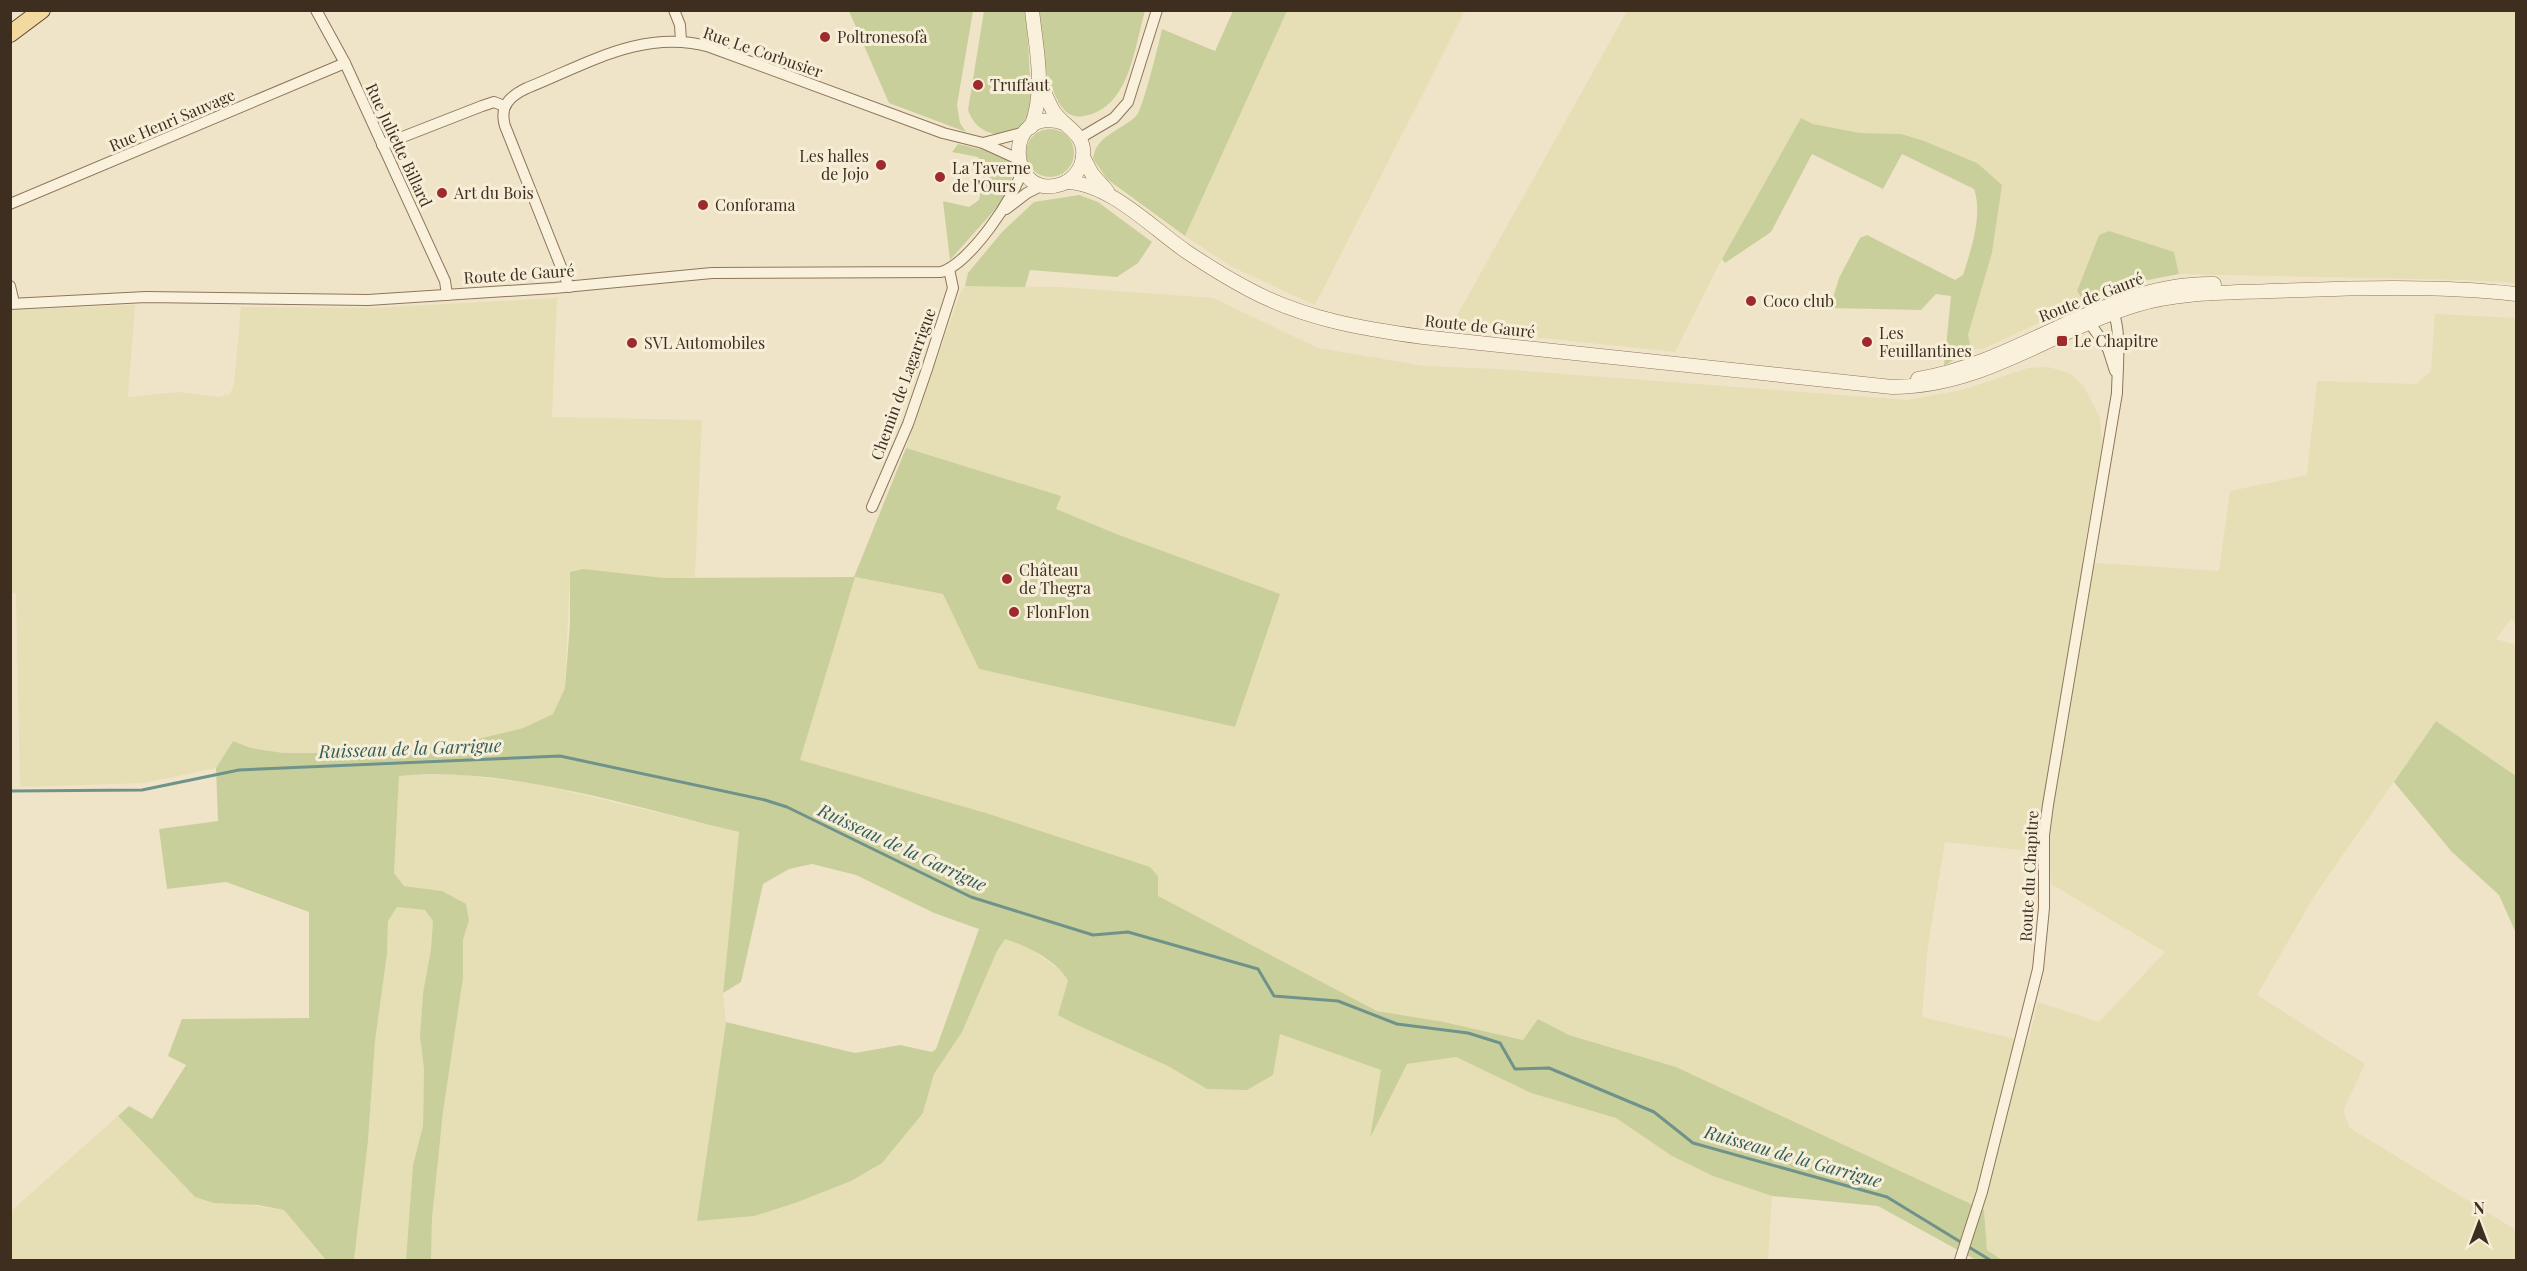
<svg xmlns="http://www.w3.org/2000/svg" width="2527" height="1271" font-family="'Playfair Display',serif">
  <rect width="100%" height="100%" fill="#f0e4c8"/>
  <g fill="#e6deb5" fill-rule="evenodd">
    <path d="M1287,11H1465L1315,305L1234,268L1185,236Z"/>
    <path d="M1627,11H2516V283L2464,280L2179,274L2174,252L2099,235L2077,291L2084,302L1983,349H1971L1968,335L1992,253L2002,185L1901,134L1860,133L1813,124L1801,118L1722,259L1675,352L1450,328Z"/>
    <path d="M965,286L1060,287L1213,298L1318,348L1425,366L1498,369L1907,400L1962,390L2028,368L2048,367L2069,373L2083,385L2100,418L2102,444L2082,562L2219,571L2230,491L2307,475L2317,381L2416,384L2431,371L2435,314L2516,318V623L2511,619L2496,639L2516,645V776L2436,721L2315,895L2257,995L2365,1064L2343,1111L2350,1128L2516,1230V1260H2002L1987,1250L1984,1210L1676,1067L1569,1035L1538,1020L1524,1040L1444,1022L1377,1011L1157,896L1158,876L985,813L799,760L854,577L943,594L979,669L1235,727L1280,594L1119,535L1056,509L1060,496L906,448L960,293ZM1945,842L2049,853L2051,884L2165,952L2099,1022L2038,1002L2028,1042L1922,1017L1928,945Z"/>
    <path d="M557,298L552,417L702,420L695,577L664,578L570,572L565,688L553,714L523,728L466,742L394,753H283L251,748L233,741L216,768L145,783L20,787L16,593H10V310L135,305L128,397L178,392L219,397L230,394L234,384L241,307L373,308Z"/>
    <path d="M399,775H461L537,784L739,832L723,993L726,1022L697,1221L923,1114L934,1074L962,1032L997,951L1005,938L1025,945L1064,973L1068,981L1077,1025L1168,1066L1207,1089L1280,1034L1382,1070L1371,1135L1407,1064L1456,1057L1531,1093L1616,1118L1672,1156L1713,1176L1772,1196L1768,1260H431L432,1218L443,1112L463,978V940L469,920L442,891L404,886L394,873Z"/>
    <path d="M396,907L425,910L433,921L431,949L423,993L420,1036L424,1069L423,1126L413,1165L406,1260H354L368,1141L375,1041L387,954L388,921Z"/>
    <path d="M118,1116L195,1197L284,1210L326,1260H11V1211Z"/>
  </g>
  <g fill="#c9cf9b">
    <path d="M849,11H973L957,105L960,123L966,132L889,103Z"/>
    <path d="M984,11H1026L1032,109L1020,127L1006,134V131L1003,132V135C986,134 974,127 968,110Z"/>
    <path d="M1038,11H1145C1134,48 1130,108 1084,116C1064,120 1057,100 1051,85L1049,84L1042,50Z"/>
    <path d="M1233,11H1287L1185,236L1107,179L1093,159C1096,134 1122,131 1137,115C1143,108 1159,43 1162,29L1215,51Z"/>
    <path d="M1801,118L1813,124L1860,133L1901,134L1924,141L1977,163L2002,185L1992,253L1968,335L1971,349L1944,366L1951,296L1936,294L1921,310L1830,308L1839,278L1860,238L1867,235L1955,280L1963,275C1971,250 1983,215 1974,189L1902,154L1883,189L1812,154L1771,232L1725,263L1722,259Z"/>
    <circle cx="1050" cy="153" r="24"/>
    <path d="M958,144L992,152L1011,161C1014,175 1011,184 1006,197L950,260L943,201L969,207L979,200L985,167L978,157L952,152Z"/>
    <path d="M1079,195L1098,202L1152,242L1138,263L1117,277L1030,270L1025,287L965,286L968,273L1002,232L1034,202Z"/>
    <path d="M2109,231L2174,252L2179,274L2138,282L2084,302L2077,291L2099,235Z"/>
    <path d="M906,448L1061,496L1056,509L1119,535L1280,594L1235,727L979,669L943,594L855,577L800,760L986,813L1150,867L1158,876V896L1377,1011L1444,1022L1523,1040L1538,1019L1569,1035L1676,1067L1984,1210L1987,1250L2002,1260H1976L1878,1206L1772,1196L1713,1176L1672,1156L1616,1118L1531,1093L1456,1057L1407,1064L1370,1138L1381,1070L1280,1034L1273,1075L1247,1090L1207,1089L1168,1066L1077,1025L1058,1015L1068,981C1058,961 1025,945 1005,939L997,951L962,1032L934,1074L923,1113L882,1163L851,1181L795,1203L754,1216L697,1221L726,1022L855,1053L900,1045L932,1052L936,1049L979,929L934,913L856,875L812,864L789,869L763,884L741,982L723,993L739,832C634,807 505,765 399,776L394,873L404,886L442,891L466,904L469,920L463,940V978L443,1112L432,1218L431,1260H406L413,1165L423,1126L424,1069L420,1036L423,993L431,949L433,921L425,910L397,907L388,921L387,954L375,1041L368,1141L354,1260H326L284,1210L258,1205L214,1203L195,1197L118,1116L129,1106L152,1119L186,1065L168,1056L182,1019L309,1018V912L226,882L167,889L159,829L218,821L216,768L233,741L251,748L283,753H394L466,742L523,728L553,714L565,688L570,624V572L583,569L664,578L854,577Z"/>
    <path d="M2436,721L2516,776V933L2499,895L2452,852L2394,782Z"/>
  </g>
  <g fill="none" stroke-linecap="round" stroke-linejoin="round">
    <path stroke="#6f938a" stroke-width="3" d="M10,791L142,790L239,770L560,756L765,800L787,807L971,897L1093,935L1128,932L1258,969L1274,996L1338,1001L1397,1024L1468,1033L1500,1043L1515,1069L1549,1068L1654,1112L1693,1143L1887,1197L1990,1260"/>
    <g stroke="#8d765c" stroke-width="12">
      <g id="minor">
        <path d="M316,10L345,63L445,281L447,295"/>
        <path d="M674,10L680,25L681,41"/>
        <path d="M1080,138L1114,118L1128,102L1157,10"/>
        <path d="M983,143L1025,132"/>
        <path d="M382,145L482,106L494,102L504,106"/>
        <path d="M10,204L345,63"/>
        <path d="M1006,209L1027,193L1043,185"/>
        <path d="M10,286L14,303"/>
        <path d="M569,287L505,126C499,106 510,96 527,88C587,64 644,28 710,47L943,133L983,143L1018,159"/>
        <path d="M10,304L146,297L368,300L554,288L712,273L941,272C968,265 1016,197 1022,169"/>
        <path d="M2090,316L2089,322L2108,349L2115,371"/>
        <path d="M872,507L908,424L927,369L953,288L949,269"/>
        <path d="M1960,1260L1982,1192L2038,969L2044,908V835L2048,805L2117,393C2117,374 2123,321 2110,308"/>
      </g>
    </g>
    <g stroke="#8d765c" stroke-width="15">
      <g id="tertiary">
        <path d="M1040,84C1045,93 1049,104 1054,112C1065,128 1086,134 1083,156C1082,169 1073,180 1062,184C1007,203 1001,103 1064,123"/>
        <path d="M1031,127C1046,89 1036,49 1032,10"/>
        <path d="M1083,157L1092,174L1107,191"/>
        <path d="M1066,182C1110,183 1152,228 1187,252C1208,266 1229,279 1250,290C1304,319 1364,329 1423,337L1892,387C1984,387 2051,331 2136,305C2180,292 2225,293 2271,291C2353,288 2435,285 2516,294"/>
        <path d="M1918,379C2022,362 2106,282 2214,284"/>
      </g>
    </g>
    <g stroke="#5b4430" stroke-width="18">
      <path id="primary" d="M10,34L42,10"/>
    </g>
    <use href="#minor" stroke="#faf1dc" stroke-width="10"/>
    <use href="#tertiary" stroke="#faf1dc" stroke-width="14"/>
    <use href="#primary" stroke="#f3d9a0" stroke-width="16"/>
  </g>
  <g fill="#9e2a2b" stroke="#f7eed8" stroke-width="2">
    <circle cx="825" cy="37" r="6"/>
    <circle cx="978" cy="85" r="6"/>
    <circle cx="881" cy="165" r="6"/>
    <circle cx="940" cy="177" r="6"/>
    <circle cx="442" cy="193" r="6"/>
    <circle cx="703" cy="205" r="6"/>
    <circle cx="1751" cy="301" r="6"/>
    <rect x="2056" y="335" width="12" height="12" rx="3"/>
    <circle cx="1867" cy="342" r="6"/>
    <circle cx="632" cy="343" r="6"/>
    <circle cx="1007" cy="579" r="6"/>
    <circle cx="1014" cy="612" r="6"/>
  </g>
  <g text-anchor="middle" stroke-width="6" stroke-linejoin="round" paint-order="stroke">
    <g font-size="16" fill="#3d2e20" stroke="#f7eed8" text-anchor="start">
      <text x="837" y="43">Poltronesofà</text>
      <text x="990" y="91">Truffaut</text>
      <text x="869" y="162" text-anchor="end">Les halles<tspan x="869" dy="18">de Jojo</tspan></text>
      <text x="952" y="174">La Taverne<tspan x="952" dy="18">de l'Ours</tspan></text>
      <text x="454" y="199">Art du Bois</text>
      <text x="715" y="211">Conforama</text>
      <text x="1763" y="307">Coco club</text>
      <text x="1879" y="339">Les<tspan x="1879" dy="18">Feuillantines</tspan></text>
      <text x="2074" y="347">Le Chapitre</text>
      <text x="644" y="349">SVL Automobiles</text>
      <text x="1019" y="576">Château<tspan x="1019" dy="18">de Thegra</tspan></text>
      <text x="1026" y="618">FlonFlon</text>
    </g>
    <g font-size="16" fill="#3d2e20" stroke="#f7eed8">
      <text transform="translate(763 52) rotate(19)" y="6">Rue Le Corbusier</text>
      <text transform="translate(172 120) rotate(-23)" y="6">Rue Henri Sauvage</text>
      <text transform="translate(399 145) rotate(65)" y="6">Rue Juliette Billard</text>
      <text transform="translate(519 274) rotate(-4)" y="6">Route de Gauré</text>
      <text transform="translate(2091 297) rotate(-21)" y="6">Route de Gauré</text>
      <text transform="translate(1480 326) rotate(6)" y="6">Route de Gauré</text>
      <text transform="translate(903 384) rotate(-70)" y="6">Chemin de Lagarrigue</text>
      <text transform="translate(2029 876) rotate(-87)" y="6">Route du Chapitre</text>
    </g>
    <g font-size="18" font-style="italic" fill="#2f5d5a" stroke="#f7eed8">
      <text transform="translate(410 749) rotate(-2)" y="6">Ruisseau de la Garrigue</text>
      <text transform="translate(902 848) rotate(25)" y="6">Ruisseau de la Garrigue</text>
      <text transform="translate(1793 1157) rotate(16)" y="6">Ruisseau de la Garrigue</text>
    </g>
  </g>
  <rect width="2527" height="1271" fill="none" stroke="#3d2e20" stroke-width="24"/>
  <g transform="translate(2479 1223)" stroke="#f7eed8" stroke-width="4.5" paint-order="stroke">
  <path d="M0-4.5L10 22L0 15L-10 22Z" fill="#3d2e20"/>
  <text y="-9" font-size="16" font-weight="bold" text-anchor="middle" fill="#3d2e20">N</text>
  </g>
</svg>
